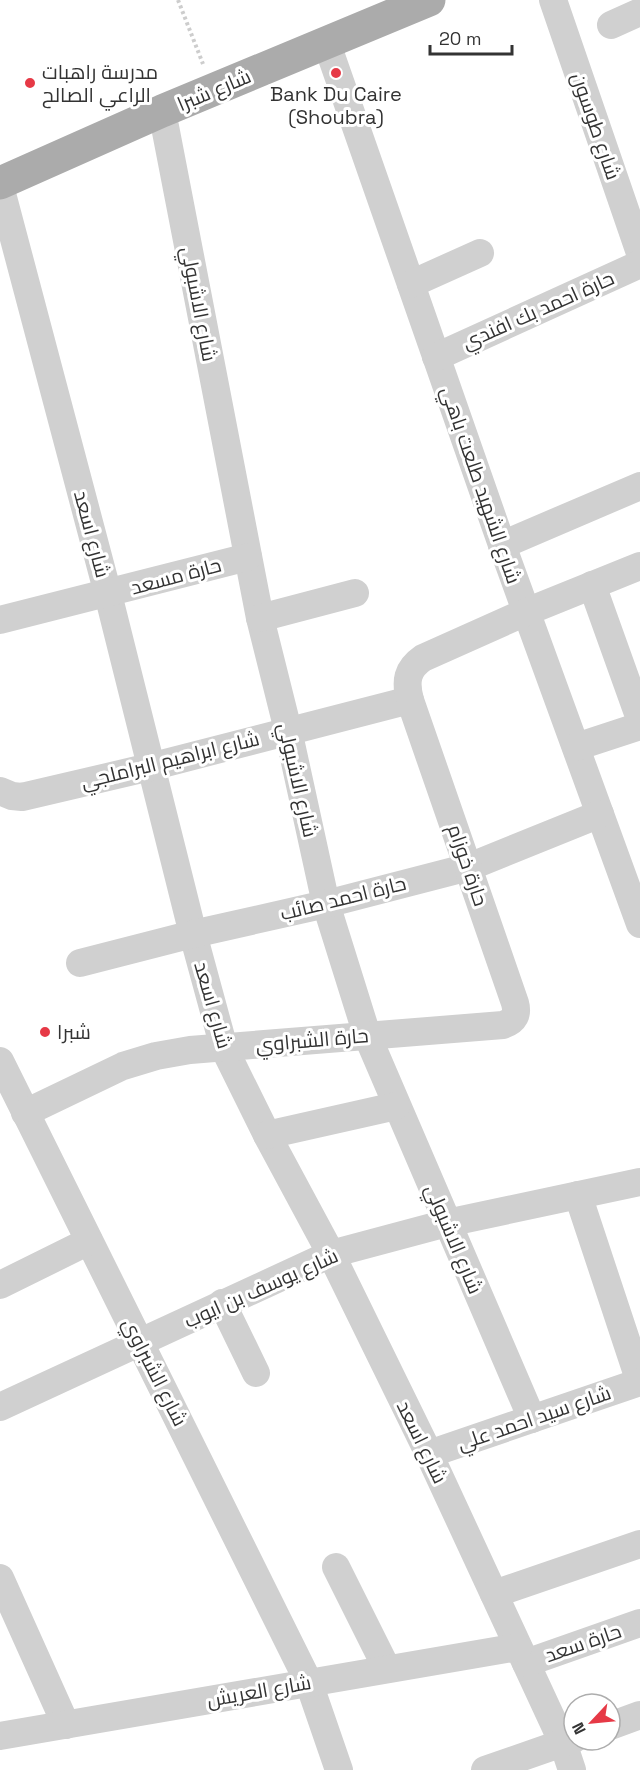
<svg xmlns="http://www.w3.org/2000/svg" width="640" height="1770" font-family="'Space Grotesk',Cairo,sans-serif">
  <rect width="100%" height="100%" fill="#fff"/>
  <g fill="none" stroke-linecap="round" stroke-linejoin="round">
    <path stroke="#cdcdcd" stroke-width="4" stroke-dasharray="3 3" stroke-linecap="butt" d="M178,0L203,64"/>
    <g stroke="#d0d0d0" stroke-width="28">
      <path d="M553,0L640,253"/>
      <path d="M611,25L640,12"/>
      <path d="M327,44L502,545L640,924"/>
      <path d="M162,111L260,618L288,730L326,904L367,1035L532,1419"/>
      <path d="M0,186L108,594L193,934L224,1048L267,1135L331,1254L429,1454L563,1743L572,1770"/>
      <path d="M411,284L480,253"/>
      <path d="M436,357L640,264"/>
      <path d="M502,545L640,486"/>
      <path d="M592,585L640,719"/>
      <path d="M260,618L355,593"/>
      <path d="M0,620L248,557"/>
      <path d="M576,747L640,726"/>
      <path d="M0,791L12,796L22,797L150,767L410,700"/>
      <path d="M80,963L193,934L326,904L469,867L600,814"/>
      <path d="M0,1061L309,1683L339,1770"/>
      <path d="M25,1113L123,1066L156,1056L190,1050L503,1025C515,1021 518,1014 515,1003L410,700C405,681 407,669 423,658L526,612L640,566"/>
      <path d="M267,1135L396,1106"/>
      <path d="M578,1195L640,1382"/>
      <path d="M0,1285L89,1241"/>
      <path d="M222,1303L256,1373"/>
      <path d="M0,1407L331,1254L447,1223L640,1182"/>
      <path d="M429,1454L640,1382"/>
      <path d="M336,1567L387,1669"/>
      <path d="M0,1578L66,1725"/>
      <path d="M494,1594L640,1544"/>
      <path d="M526,1663L640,1623"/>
      <path d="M610,1726L640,1715"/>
      <path d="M0,1736L518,1647"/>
      <path d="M485,1770L574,1739"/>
    </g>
    <path stroke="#ababab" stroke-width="33" d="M0,183L162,111L429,0"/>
  </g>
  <g fill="#e63946" stroke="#fff" stroke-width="2">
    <circle cx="336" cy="73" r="6"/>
    <circle cx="30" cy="83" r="6"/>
    <circle cx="45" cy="1032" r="6"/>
  </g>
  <g text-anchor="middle" stroke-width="6" stroke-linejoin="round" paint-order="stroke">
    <g font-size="20" fill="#333" stroke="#fff" text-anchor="start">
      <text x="42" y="79">مدرسة راهبات<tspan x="42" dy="23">الراعي الصالح</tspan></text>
      <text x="336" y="101" text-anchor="middle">Bank Du Caire<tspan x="336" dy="23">(Shoubra)</tspan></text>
      <text x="57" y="1039">شبرا</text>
    </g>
    <g font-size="20" fill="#333" stroke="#fff">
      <text transform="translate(214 90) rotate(-23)" y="7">شارع شبرا</text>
      <text transform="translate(596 126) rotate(71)" y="7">شارع طوسون</text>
      <text transform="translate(199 304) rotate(79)" y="7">شارع الاشبولي</text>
      <text transform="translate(538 310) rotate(-24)" y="7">حارة احمد بك افندي</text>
      <text transform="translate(481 485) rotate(71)" y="7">شارع الشهيد طلعت باهي</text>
      <text transform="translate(92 534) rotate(75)" y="7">شارع اسعد</text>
      <text transform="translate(176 576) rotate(-15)" y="7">حارة مسعد</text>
      <text transform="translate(170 760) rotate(-14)" y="7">شارع ابراهيم البراملجي</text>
      <text transform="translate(298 780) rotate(77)" y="7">شارع الاشبولي</text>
      <text transform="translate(468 865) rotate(71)" y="7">حارة خوزام</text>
      <text transform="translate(343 898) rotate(-14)" y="7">حارة احمد صائب</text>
      <text transform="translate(213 1005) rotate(74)" y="7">شارع اسعد</text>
      <text transform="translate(312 1040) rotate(-5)" y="7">حارة الشبراوي</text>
      <text transform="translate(454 1239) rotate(67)" y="7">شارع الاشبولي</text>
      <text transform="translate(261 1288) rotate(-24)" y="7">شارع يوسف بن ايوب</text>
      <text transform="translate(155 1372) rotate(63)" y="7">شارع الشبراوي</text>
      <text transform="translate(534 1418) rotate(-19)" y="7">شارع سيد احمد علي</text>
      <text transform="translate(422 1442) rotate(64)" y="7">شارع اسعد</text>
      <text transform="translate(583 1643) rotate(-19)" y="7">حارة سعد</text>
      <text transform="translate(259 1691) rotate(-10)" y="7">شارع العريش</text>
    </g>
  </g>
  <g transform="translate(592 1722) rotate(244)"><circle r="28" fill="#ffffff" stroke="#adadad" stroke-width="1.5"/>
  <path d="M0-4.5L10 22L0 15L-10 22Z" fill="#e63946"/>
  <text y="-9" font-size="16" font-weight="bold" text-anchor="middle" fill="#333333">N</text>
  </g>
  <path d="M430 45v9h82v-9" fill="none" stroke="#333333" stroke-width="3"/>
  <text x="439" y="45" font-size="18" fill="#333333" stroke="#ffffff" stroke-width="4.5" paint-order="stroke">20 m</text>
</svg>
